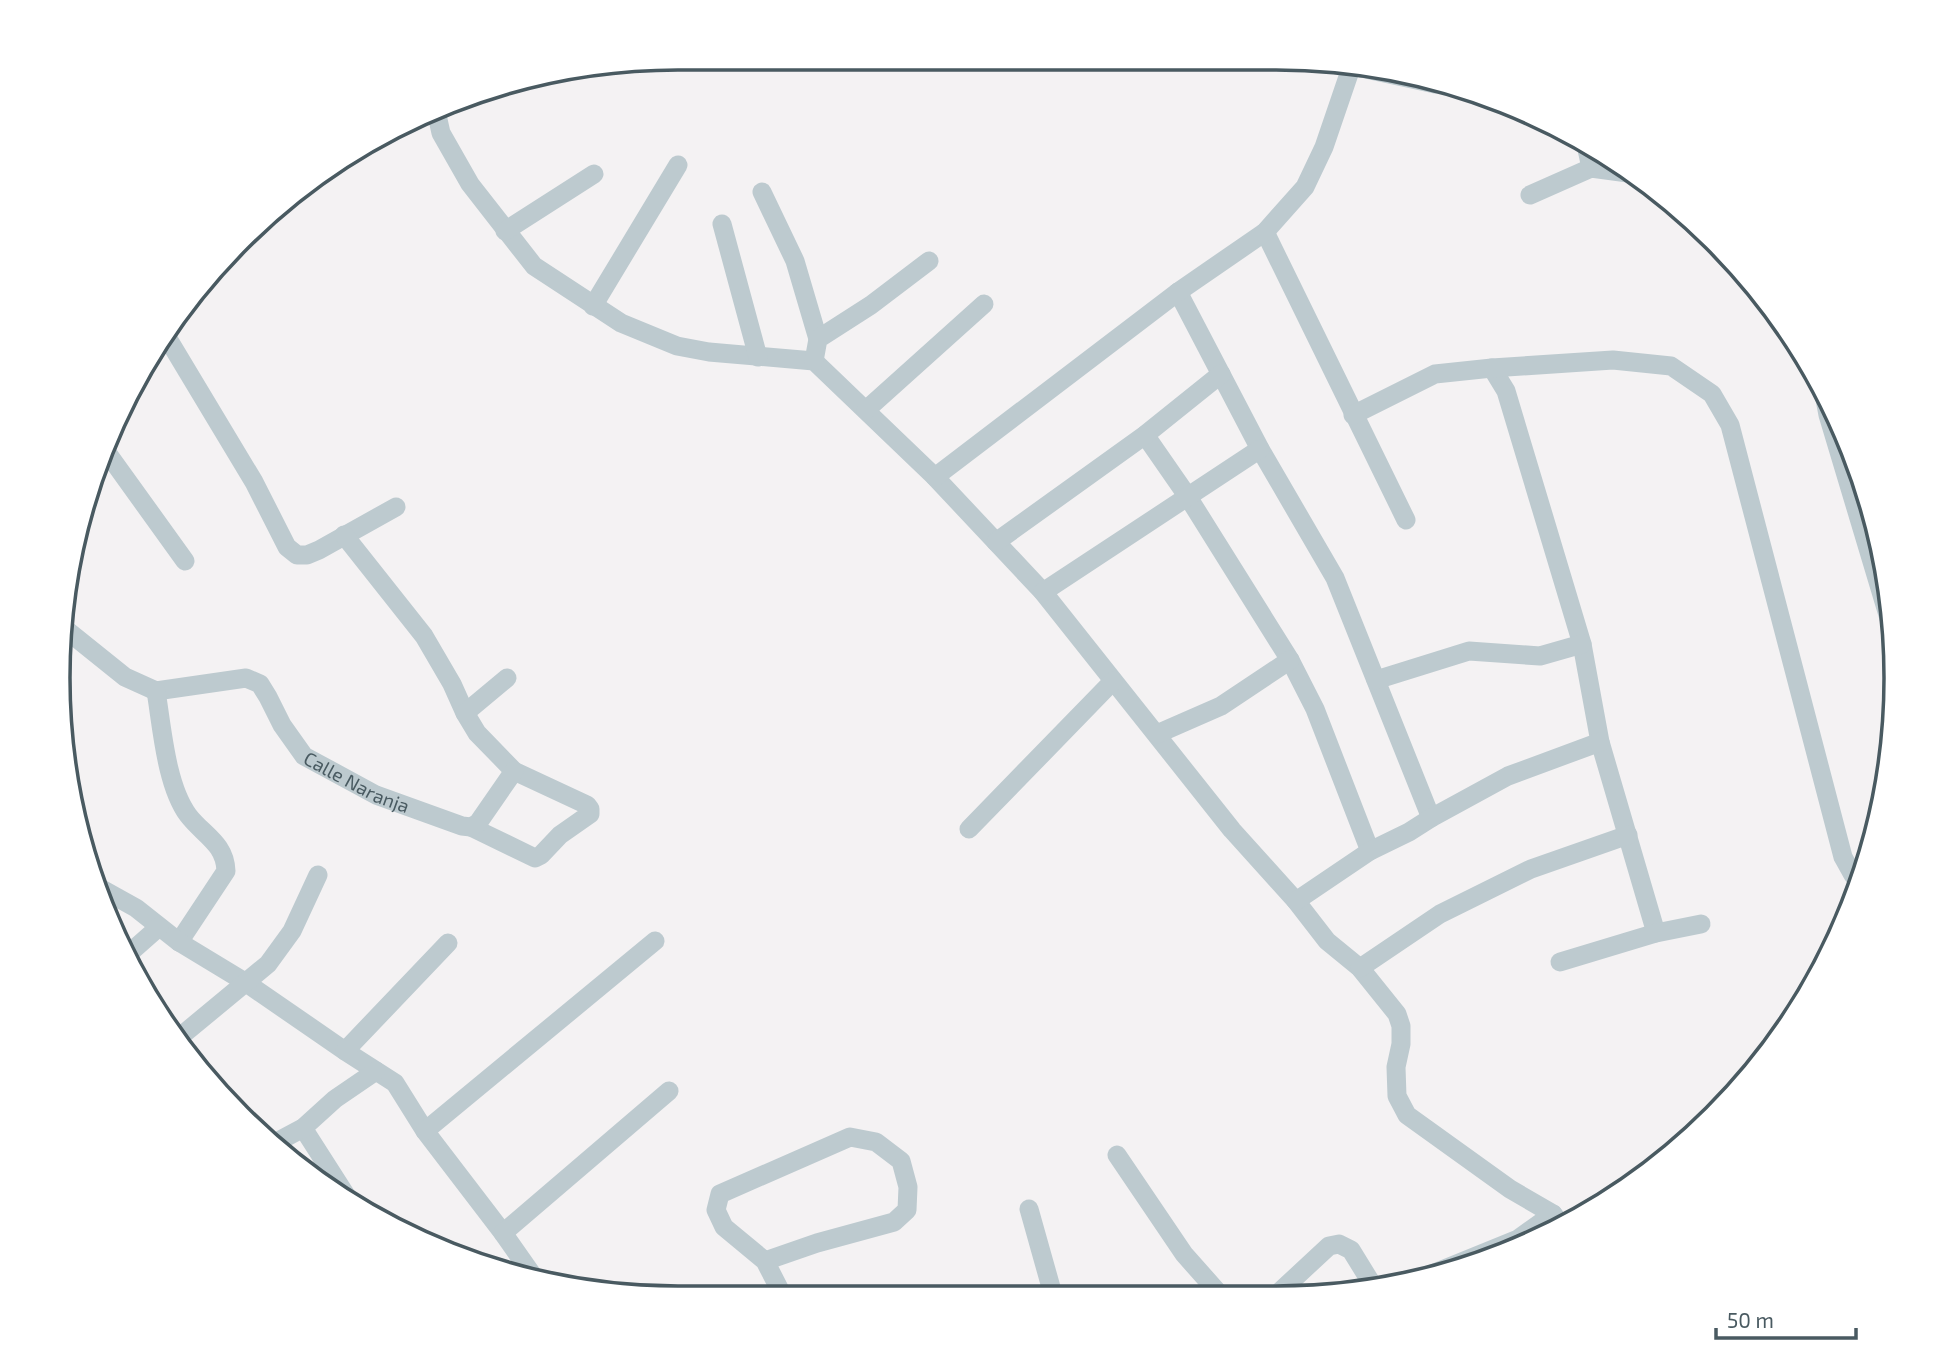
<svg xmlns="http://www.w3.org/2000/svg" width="1954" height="1356" font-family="'Exo 2',sans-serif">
  <rect width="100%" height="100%" fill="#f4f2f3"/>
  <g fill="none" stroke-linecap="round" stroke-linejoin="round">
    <g stroke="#bdcacf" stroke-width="19">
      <path d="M1352,66L1435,84"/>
      <path d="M437,115L441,133L470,184L534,266L621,323L677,346L709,352L814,361L935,477L1043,592L1232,830L1296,901L1327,941L1360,968L1397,1014L1401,1026V1044L1396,1067L1397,1096L1407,1115L1510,1189L1553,1214L1562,1226"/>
      <path d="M1585,140L1591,168"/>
      <path d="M762,192L795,261L818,339"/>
      <path d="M1530,195L1591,168L1628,173"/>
      <path d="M722,224L758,357"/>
      <path d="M505,231L594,174"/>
      <path d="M1265,232L1406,520"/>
      <path d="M1178,292L1260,449L1335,578L1431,818"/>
      <path d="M593,306L678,165"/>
      <path d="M168,339L254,482L287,547L297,555H307L319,550L396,507"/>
      <path d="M814,361L818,339L871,305L929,261"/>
      <path d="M1492,368L1506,391L1582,644L1600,742L1656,933"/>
      <path d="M1824,394L1828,415L1891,625"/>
      <path d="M866,410L984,304"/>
      <path d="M1353,415L1435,374L1492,368L1613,360L1671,366L1712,394L1730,425L1843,857L1853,875L1860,880"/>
      <path d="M1145,435L1188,497L1290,660L1315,709L1370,851"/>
      <path d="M103,447L185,561"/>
      <path d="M935,477L1178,292L1265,232L1305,187L1324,147L1352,65"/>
      <path d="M344,535L424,636L452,684L465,713L477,733L514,771L587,805L590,809V814L560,835L541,855L535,858L471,827"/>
      <path d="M996,542L1145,435L1221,374"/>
      <path d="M1043,592L1260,449"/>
      <path id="s1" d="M64,628L125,677L156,691L246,678L260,684L268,697L282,725L304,756L376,795L462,826L471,827L478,823L514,771"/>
      <path d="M1376,680L1469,651L1540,656L1582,644"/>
      <path d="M156,691C162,727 166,785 188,815C203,835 225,843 226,871L179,942"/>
      <path d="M465,713L507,678"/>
      <path d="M1157,734L1221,706L1290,660"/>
      <path d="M969,829L1113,681"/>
      <path d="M100,888L136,908L179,942L245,982L345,1051L395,1083L425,1131L503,1233L536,1280"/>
      <path d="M1296,901L1370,851L1409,832L1431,818L1508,776L1600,742"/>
      <path d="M125,957L159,927"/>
      <path d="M1560,962L1656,933L1701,924"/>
      <path d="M1360,968L1440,914L1531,869L1628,835"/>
      <path d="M181,1036L268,964L292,931L318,875"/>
      <path d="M345,1051L448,943"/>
      <path d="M303,1128L351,1203"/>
      <path d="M425,1131L655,941"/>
      <path d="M273,1144L303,1128L335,1099L376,1071"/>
      <path d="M1117,1155L1184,1254L1223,1298"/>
      <path d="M1029,1209L1054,1298"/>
      <path d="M503,1233L669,1091"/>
      <path d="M765,1261L817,1243L894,1222L907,1210L908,1187L901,1161L876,1142L850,1137L720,1194L716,1210L724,1227L765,1261L784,1298"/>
      <path d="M1427,1276L1518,1239L1553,1214"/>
      <path d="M1273,1298L1329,1246L1339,1244L1351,1250L1375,1289"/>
    </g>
  </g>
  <g text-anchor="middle" stroke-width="5" stroke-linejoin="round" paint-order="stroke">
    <g font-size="19" fill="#495a61" stroke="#fff">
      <text dy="7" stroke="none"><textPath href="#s1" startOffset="362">Calle Naranja</textPath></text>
    </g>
  </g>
  <path d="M0 0H1954V1356H0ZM678 70H1276A608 608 0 0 1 1884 678V678A608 608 0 0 1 1276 1286H678A608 608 0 0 1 70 678V678A608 608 0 0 1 678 70Z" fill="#fff" fill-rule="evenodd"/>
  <path fill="none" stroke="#495a61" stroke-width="3.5" d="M678 70H1276A608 608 0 0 1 1884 678V678A608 608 0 0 1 1276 1286H678A608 608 0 0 1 70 678V678A608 608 0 0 1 678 70Z"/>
  <path d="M1716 1328v10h140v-10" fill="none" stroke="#495a61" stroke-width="3.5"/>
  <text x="1727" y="1328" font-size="21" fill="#495a61" stroke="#ffffff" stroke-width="5" paint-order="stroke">50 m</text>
</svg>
